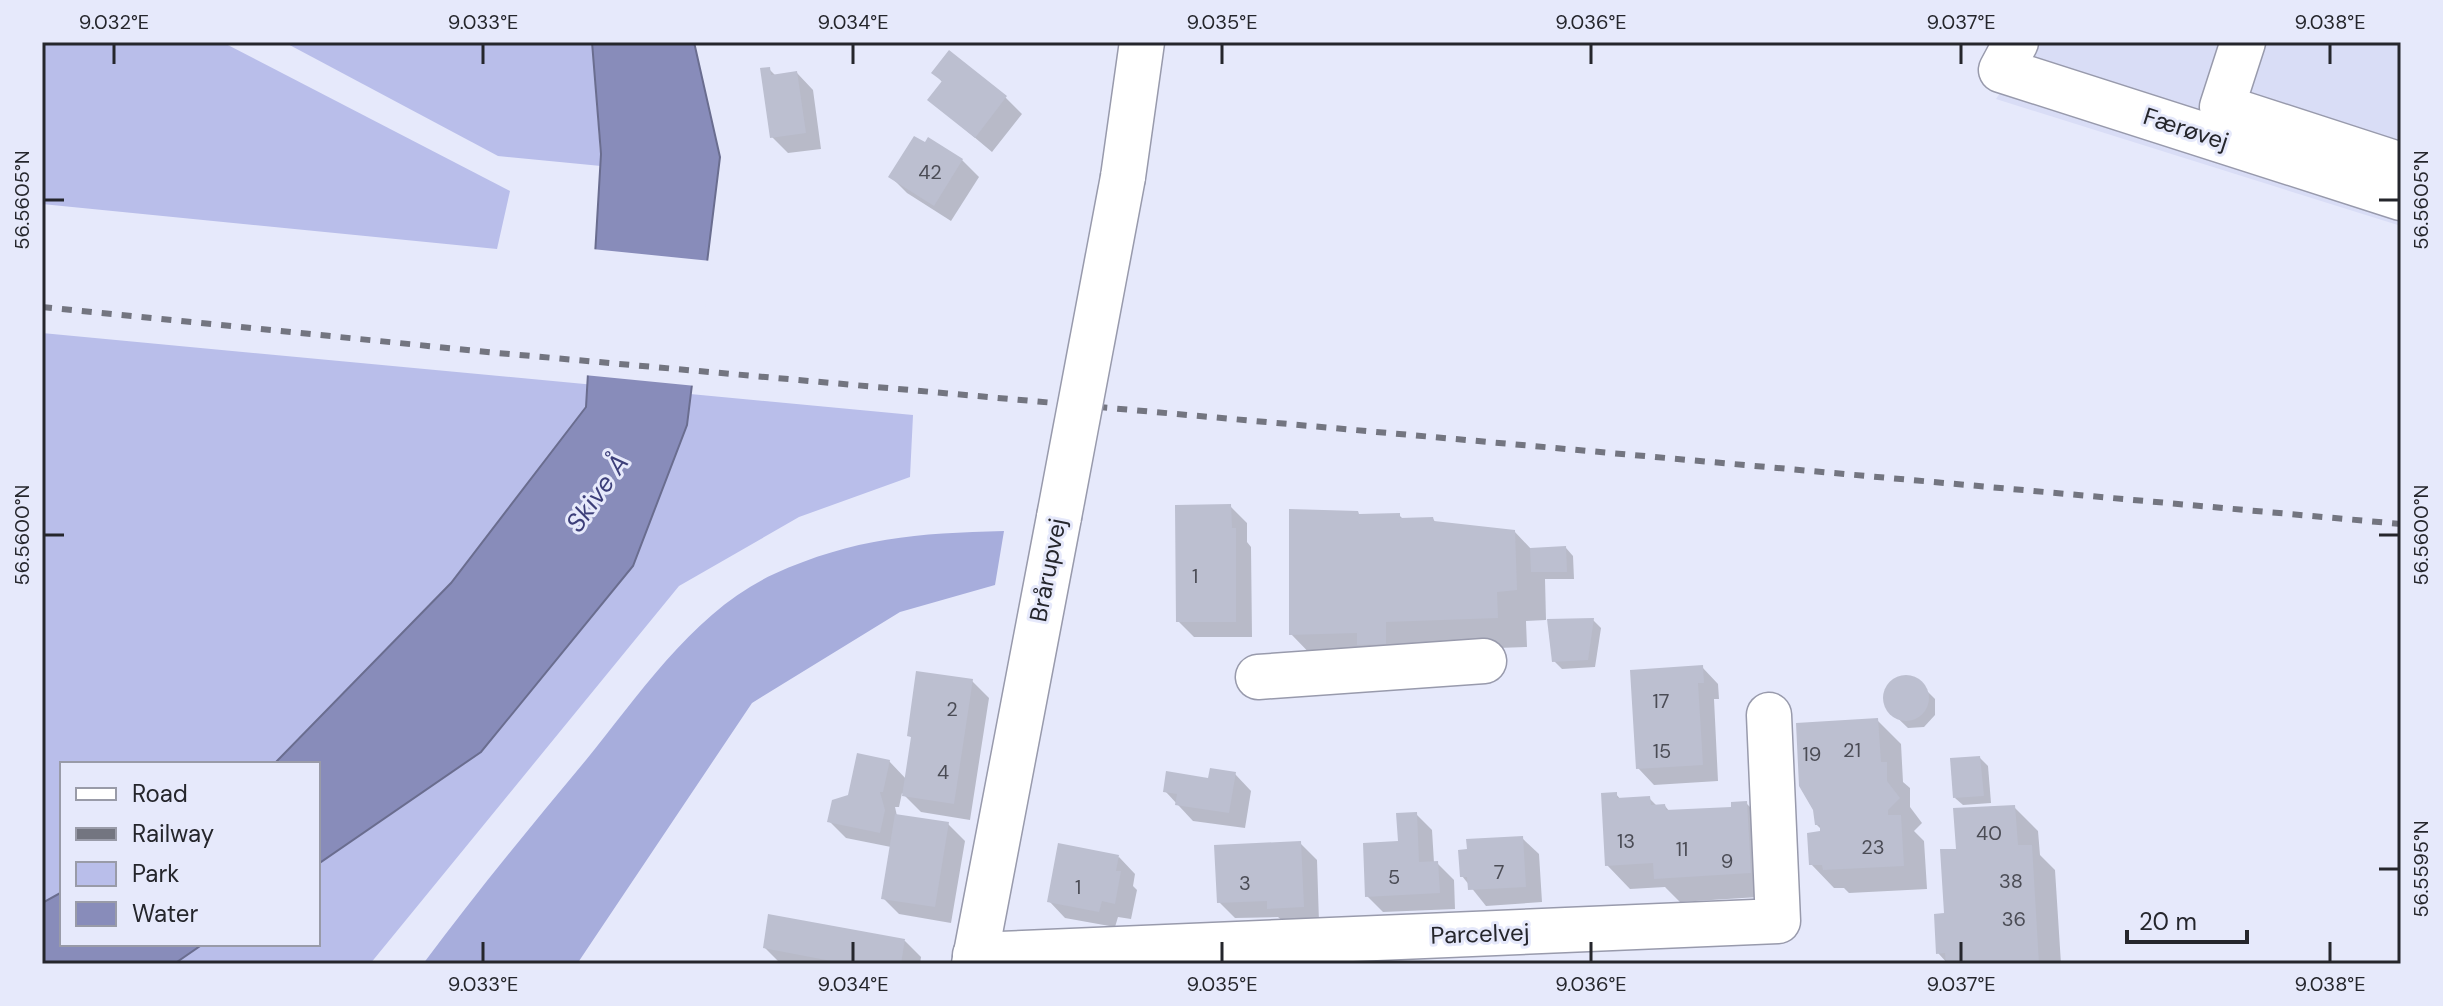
<svg xmlns="http://www.w3.org/2000/svg" width="2443" height="1006" font-family="'DM Sans',sans-serif">
  <rect width="100%" height="100%" fill="#e6e9fb"/>
  <path fill="#d9ddf6" d="M2034,42H2401V226L1996,99Z"/>
  <g fill="#b9beea" fill-rule="evenodd">
    <path d="M42,42H222L510,191L497,249L42,204Z"/>
    <path d="M284,42H592L601,166L498,156Z"/>
    <path d="M42,333L913,415L910,477L799,517L679,586L370,964H42ZM62,764H318V944H62Z"/>
  </g>
  <path fill="#a7addc" d="M1004,531L995,585L900,612L752,703L577,964H423C475,894 530,827 586,760C639,695 695,610 774,574C853,538 918,533 1004,531Z"/>
  <g fill="#888cba" stroke="#6a6d8f" stroke-width="2">
    <path d="M592,42H694L720,157L687,425L633,566L481,752L318,864V764H274L451,583L586,407L601,154Z"/>
    <path d="M62,892V944H203L174,964H42V903Z"/>
  </g>
  <path fill="#e6e9fb" d="M592,249L711,261L696,386L584,375Z"/>
  <g fill="#0003">
    <path d="M949,53L1006,98L1022,114L992,152L930,100L943,83L934,73Z"/>
    <path d="M769,69L776,76L797,73L813,90L821,149L788,153L772,137Z"/>
    <path d="M929,140L962,160L979,177L951,221L907,193L891,177Z"/>
    <path d="M1230,506L1247,523V542L1251,547L1252,637H1194L1178,621Z"/>
    <path d="M1399,515L1404,520L1433,519L1436,523L1514,531L1532,550L1566,548L1573,556L1574,579H1545L1546,620L1526,621L1527,647L1415,651L1320,664L1291,634L1359,516Z"/>
    <path d="M1593,620L1601,628L1595,667L1562,669L1554,661Z"/>
    <path d="M1702,667L1718,684L1719,699H1714L1718,781L1654,785L1638,768Z"/>
    <path d="M1914,678L1935,699V715L1924,727L1908,728L1886,707V691L1897,679Z"/>
    <path d="M972,681L989,698L970,820L921,812L902,793L899,807H895L897,816L948,824L965,841L951,923L899,914L883,898L891,847L846,838L829,821L849,797L889,761L907,780L913,739L909,735Z"/>
    <path d="M1877,720L1901,744L1903,782L1910,788V807L1922,823L1914,831L1924,841L1927,889L1849,893L1844,888H1834L1811,864L1822,830L1816,824Z"/>
    <path d="M1980,758L1988,766L1991,803L1963,805L1955,798Z"/>
    <path d="M1235,774L1251,791L1245,828L1193,821L1165,791Z"/>
    <path d="M1616,794L1621,800L1649,798L1658,807L1665,806L1670,812L1734,809L1746,803L1770,827L1774,896L1680,902L1665,887L1630,889L1607,865Z"/>
    <path d="M2014,807L2038,831L2040,855L2055,870L2061,964H1948L1938,953L1958,850Z"/>
    <path d="M1416,814L1432,830L1434,863H1437L1454,880L1455,909L1383,912L1367,896Z"/>
    <path d="M1522,838L1539,854L1542,902L1486,906L1462,876Z"/>
    <path d="M1300,843L1317,860L1319,922L1286,924L1278,917L1235,918L1219,902Z"/>
    <path d="M1119,857L1135,874L1133,886L1137,890L1131,919L1118,917L1115,927L1065,918L1049,901Z"/>
    <path d="M905,941L921,957L920,964H781L765,948Z"/>
  </g>
  <g fill="#bcbfd0">
    <path d="M949,50L1007,96L975,138L927,100L942,81L931,73Z"/>
    <path d="M770,67L771,75L797,71L806,133L770,138L760,68Z"/>
    <path d="M914,136L925,142L928,137L963,159L934,206L888,177Z"/>
    <path d="M1231,504L1232,528H1236V622H1176L1175,505Z"/>
    <path d="M1289,509L1358,511L1359,514L1400,513V518L1433,517L1434,521L1515,530L1517,590L1497,592L1498,618L1386,622V644L1357,645V633L1289,635Z"/>
    <path d="M1566,546L1567,572H1531L1530,548Z"/>
    <path d="M1594,618L1588,660L1552,662L1547,619Z"/>
    <path d="M1703,665L1704,683H1698L1703,765L1636,769L1630,670Z"/>
    <path d="M916,671L973,679L954,804L902,796L911,737L907,736Z"/>
    <circle cx="1906" cy="698" r="23"/>
    <path d="M1878,718L1881,762H1887V781L1900,798L1888,810V815H1901L1904,866L1823,870L1822,865H1809L1807,833L1820,831V825H1815L1813,810L1799,786L1796,723Z"/>
    <path d="M857,753L890,760L883,792H880L885,810L880,833L827,822L832,800L848,795Z"/>
    <path d="M1980,756L1984,796L1953,798L1950,758Z"/>
    <path d="M1210,768L1236,772L1229,813L1175,805L1177,794L1163,792L1166,771L1208,778Z"/>
    <path d="M1617,792V798L1650,796L1651,805L1665,804L1666,810L1731,807V802L1747,801L1751,873L1654,879L1653,863L1605,866L1601,793Z"/>
    <path d="M2015,805L2018,845H2032L2039,964H1946L1945,953L1936,954L1934,914L1944,913L1940,849H1956L1953,808Z"/>
    <path d="M1417,812L1419,862L1438,861L1440,893L1365,897L1363,843L1398,841L1396,813Z"/>
    <path d="M895,814L949,822L935,907L881,899Z"/>
    <path d="M1523,836L1526,887L1468,890L1467,877H1460L1458,850L1467,849L1466,839Z"/>
    <path d="M1301,841L1304,907L1267,909V901L1217,903L1214,845Z"/>
    <path d="M1058,843L1119,855L1116,871H1121L1115,904L1102,901L1099,912L1047,902Z"/>
    <path d="M768,914L905,939L901,964H847L763,948Z"/>
  </g>
  <g fill="none" stroke-linecap="round" stroke-linejoin="round">
    <g stroke="#989aac" stroke-width="47">
      <g id="minor">
        <path d="M2016,42L2001,70L2401,198"/>
        <path d="M2243,42L2222,107L2401,165"/>
        <path d="M1123,177L1142,42"/>
        <path d="M1258,677L1484,661"/>
        <path d="M975,955L1778,921L1769,715"/>
        <path d="M974,964L1059,517"/>
      </g>
    </g>
    <use href="#minor" stroke="#fff" stroke-width="44"/>
    <path stroke="#737580" stroke-width="6" stroke-dasharray="10 10" stroke-linecap="butt" d="M42,307L498,353L2401,524"/>
    <g stroke="#989aac" stroke-width="47" stroke-linecap="butt">
      <path id="minor-bridge" d="M1059,517L1123,177"/>
    </g>
    <use href="#minor-bridge" stroke="#fff" stroke-width="44"/>
  </g>
  <path fill="none" stroke="#25262c" stroke-width="3" d="M114,44V64M483,44V64M853,44V64M1222,44V64M1591,44V64M1961,44V64M2330,44V64M44,200H64M2379,200H2399M44,535H64M2379,535H2399M2379,869H2399M483,942V962M853,942V962M1222,942V962M1591,942V962M1961,942V962M2330,942V962"/>
  <g text-anchor="middle" stroke-width="6" stroke-linejoin="round" paint-order="stroke">
    <g font-size="20" fill="#4b4c55">
      <text x="930" y="179">42</text>
      <text x="1195" y="583">1</text>
      <text x="1661" y="708">17</text>
      <text x="952" y="716">2</text>
      <text x="1852" y="757">21</text>
      <text x="1662" y="758">15</text>
      <text x="1812" y="761">19</text>
      <text x="943" y="779">4</text>
      <text x="1989" y="840">40</text>
      <text x="1626" y="848">13</text>
      <text x="1873" y="854">23</text>
      <text x="1682" y="856">11</text>
      <text x="1727" y="868">9</text>
      <text x="1499" y="879">7</text>
      <text x="1394" y="884">5</text>
      <text x="2011" y="888">38</text>
      <text x="1245" y="890">3</text>
      <text x="1078" y="894">1</text>
      <text x="2014" y="926">36</text>
    </g>
    <g font-size="24" fill="#25262c" stroke="#e6e9fb">
      <text transform="translate(2186 129) rotate(18)" y="8">Færøvej</text>
      <text transform="translate(1048 570) rotate(-79)" y="8">Brårupvej</text>
      <text transform="translate(1480 934) rotate(-2)" y="8">Parcelvej</text>
    </g>
    <g font-size="26" font-style="italic" fill="#3c3e79" stroke="#e6e9fb">
      <text transform="translate(597 493) rotate(-55)" y="9">Skive Å</text>
    </g>
  </g>
  <rect width="2443" height="1006" fill="none" stroke="#e6e9fb" stroke-width="88"/>
  <rect x="60" y="762" width="260" height="184" fill="#e6e9fb" stroke="#999ba8" stroke-width="2"/>
  <rect x="76" y="788" width="40" height="12" fill="#ffffff" stroke="#999ba8" stroke-width="2"/>
  <text x="132" y="802" font-size="24" fill="#25262c">Road</text>
  <rect x="76" y="828" width="40" height="12" fill="#737580" stroke="#999ba8" stroke-width="2"/>
  <text x="132" y="842" font-size="24" fill="#25262c">Railway</text>
  <rect x="76" y="862" width="40" height="24" fill="#b9beea" stroke="#999ba8" stroke-width="2"/>
  <text x="132" y="882" font-size="24" fill="#25262c">Park</text>
  <rect x="76" y="902" width="40" height="24" fill="#888cba" stroke="#999ba8" stroke-width="2"/>
  <text x="132" y="922" font-size="24" fill="#25262c">Water</text>
  <path d="M2127 930v12h120v-12" fill="none" stroke="#25262c" stroke-width="4"/>
  <text x="2139" y="930" font-size="24" fill="#25262c" stroke="#e6e9fb" stroke-width="6" paint-order="stroke">20 m</text>
  <rect x="44" y="44" width="2355" height="918" fill="none" stroke="#25262c" stroke-width="3"/>
  <g font-size="20" text-anchor="middle" fill="#25262c">
    <text x="114" y="29">9.032°E</text>
    <text x="483" y="29">9.033°E</text>
    <text x="853" y="29">9.034°E</text>
    <text x="1222" y="29">9.035°E</text>
    <text x="1591" y="29">9.036°E</text>
    <text x="1961" y="29">9.037°E</text>
    <text x="2330" y="29">9.038°E</text>
    <text transform="translate(22 200) rotate(-90)" y="7">56.5605°N</text>
    <text transform="translate(2421 200) rotate(-90)" y="7">56.5605°N</text>
    <text transform="translate(22 535) rotate(-90)" y="7">56.5600°N</text>
    <text transform="translate(2421 535) rotate(-90)" y="7">56.5600°N</text>
    <text transform="translate(2421 869) rotate(-90)" y="7">56.5595°N</text>
    <text x="483" y="991">9.033°E</text>
    <text x="853" y="991">9.034°E</text>
    <text x="1222" y="991">9.035°E</text>
    <text x="1591" y="991">9.036°E</text>
    <text x="1961" y="991">9.037°E</text>
    <text x="2330" y="991">9.038°E</text>
  </g>
</svg>
